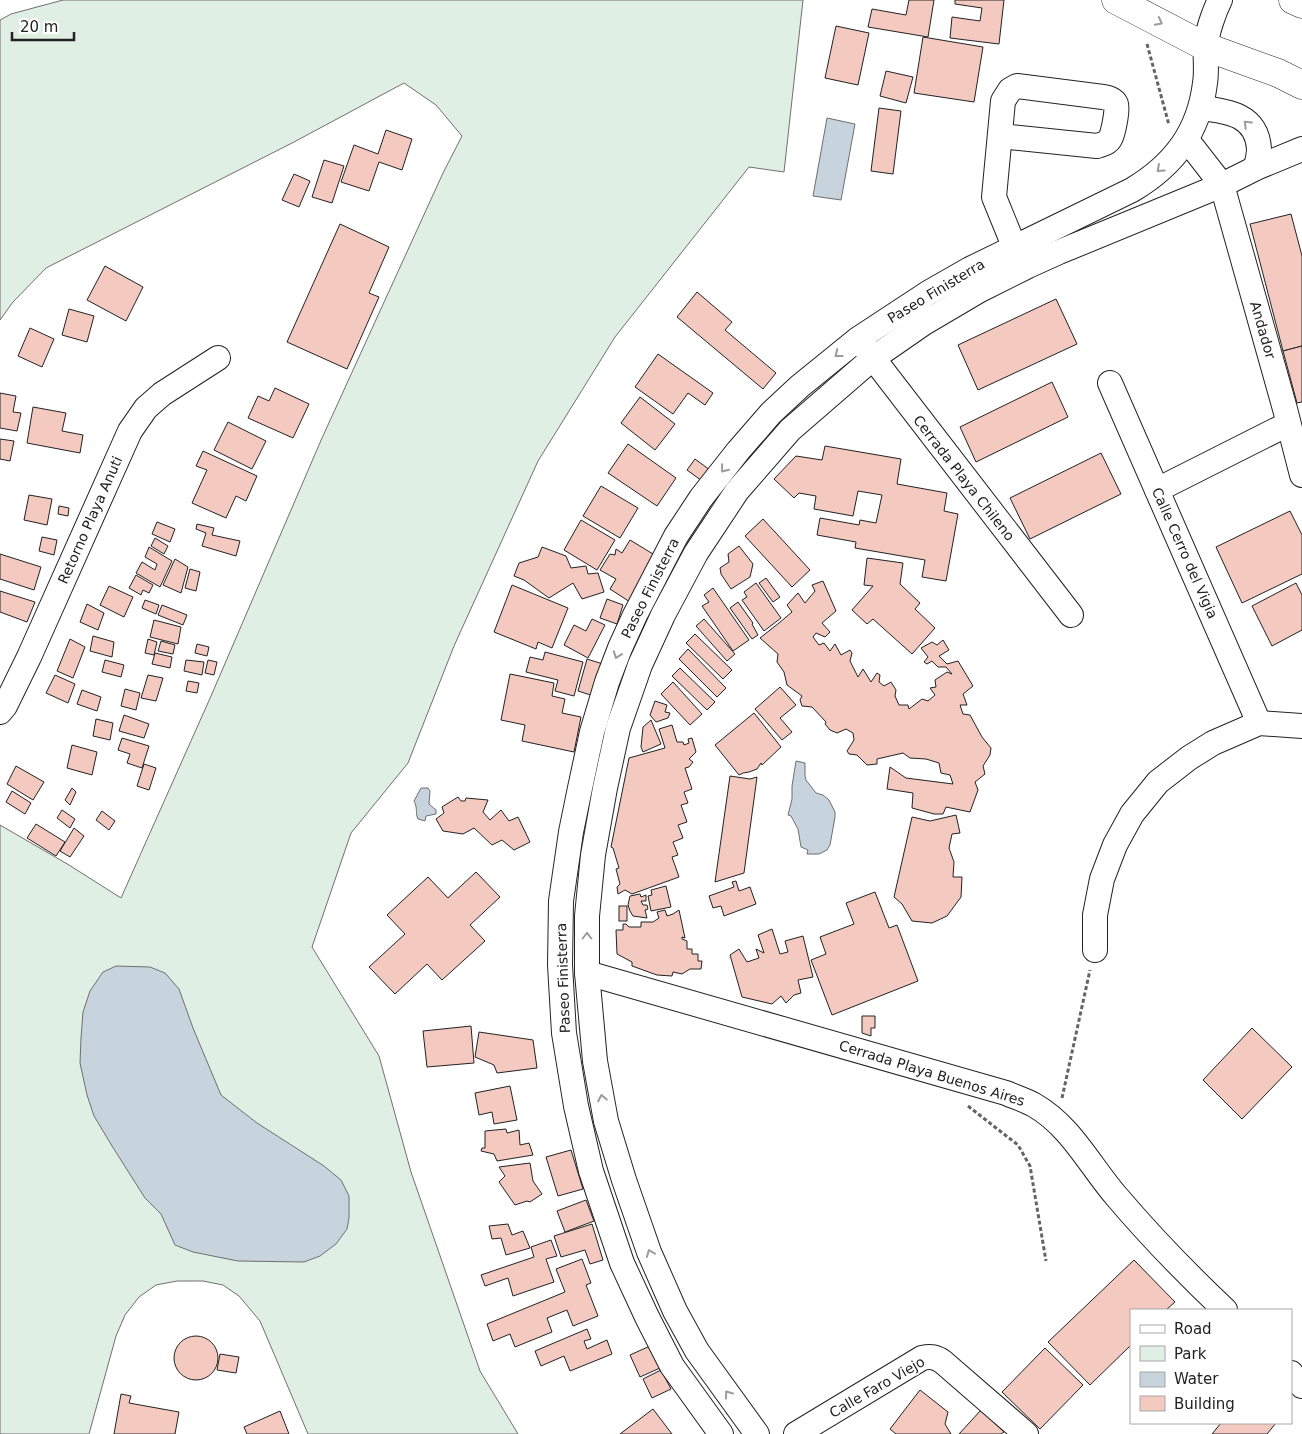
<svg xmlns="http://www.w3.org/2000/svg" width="1302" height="1434" font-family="'DejaVu Sans',sans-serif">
  <rect width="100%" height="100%" fill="#fff"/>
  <path fill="#e0efe3" stroke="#6f6f6f" d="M63,0H803L784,172L749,167L615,337L538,461L454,646L408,763L351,833L312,947L379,1056L411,1172L480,1371L518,1434H308L260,1321L239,1296L223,1285L203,1281H177L156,1285L139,1297L125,1315L116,1336L89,1434H0V825L69,865L121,898L211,696L322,438L443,173L462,136L436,105L404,83L294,142L46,268L13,302L0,320V20L11,14Z"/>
  <g fill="#c7d3dd" stroke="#6f6f6f">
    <path d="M827,118L855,124L841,200L813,196Z"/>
    <path d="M796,761L805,763V776L806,780L816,793L823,795L829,800L835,812V817L830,845L827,850L819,854H807L808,850L801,847L798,829L791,816L788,815L792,799V786Z"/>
    <path d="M421,788H428L430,791L429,804L436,810V814L426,816L425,821L418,819C415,813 418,808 414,801Z"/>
    <path d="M116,966L150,967L165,973L179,989L193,1028L221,1095L257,1123L324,1166L341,1180L349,1196V1218L347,1229L336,1244L320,1256L304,1262L238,1261L193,1252L175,1245L161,1214L145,1198L112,1146L94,1116L87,1095L80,1063L81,1038L83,1012L90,991L103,972Z"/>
  </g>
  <g fill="#f3c9c0" stroke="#222">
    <path d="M909,0H934L928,37L868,27L872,9L906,15Z"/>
    <path d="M955,0H1004L999,44L950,38L952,17L980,21L982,8L955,4Z"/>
    <path d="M836,26L869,33L858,85L825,78Z"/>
    <path d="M923,37L983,47L974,102L914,93Z"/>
    <path d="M886,71L913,77L906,103L880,96Z"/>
    <path d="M879,108L901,111L893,174L871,171Z"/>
    <path d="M386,130L412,139L402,170L379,162L369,191L341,182L354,145L378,154Z"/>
    <path d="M324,160L344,166L332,203L312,197Z"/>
    <path d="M294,174L310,181L299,207L282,200Z"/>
    <path d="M1291,214L1302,256V346L1283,351L1250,224Z"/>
    <path d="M340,224L389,247L369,293L379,297L347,369L287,342Z"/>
    <path d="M105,266L143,287L126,321L87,300Z"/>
    <path d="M697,292L732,322L725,330L776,373L763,389L677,317Z"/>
    <path d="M1056,299L1077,344L978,390L958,345Z"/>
    <path d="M69,309L94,316L87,342L62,335Z"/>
    <path d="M30,328L54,339L42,367L18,356Z"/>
    <path d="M1302,346V402L1297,403L1283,351Z"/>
    <path d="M658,354L713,393L705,405L688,393L673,414L635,387Z"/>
    <path d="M1052,382L1068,417L976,462L960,427Z"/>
    <path d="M275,388L309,404L293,438L248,418L258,396L269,401Z"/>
    <path d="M0,393L16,396L13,412L21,413L17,431L0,428Z"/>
    <path d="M640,397L675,424L655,450L621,423Z"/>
    <path d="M33,407L66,413L62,431L83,435L80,453L27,443Z"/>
    <path d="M228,422L266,441L252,469L214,450Z"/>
    <path d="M0,439L14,441L10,461L0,459Z"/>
    <path d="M628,444L676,478L657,506L608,473Z"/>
    <path d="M825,446L901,459L897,484L947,493L944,511L958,514L946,581L922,577L925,560L855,548L856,542L817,535L820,518L859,525L860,520L876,523L882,495L858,491L853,516L814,509L816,496L799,493L794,498L774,479L796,456L822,460Z"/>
    <path d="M203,451L257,476L246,501L236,496L226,518L192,503L207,470L196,466Z"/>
    <path d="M1101,453L1121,494L1030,539L1010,498Z"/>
    <path d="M695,459L710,470L702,481L687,470Z"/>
    <path d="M601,486L638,508L620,538L583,516Z"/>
    <path d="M29,495L52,499L47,525L24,520Z"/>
    <path d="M59,506L69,508L68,516L58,514Z"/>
    <path d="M1290,511L1302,535V574L1242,603L1216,547Z"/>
    <path d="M763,519L810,570L792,587L745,536Z"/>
    <path d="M581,520L615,540L597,570L564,550Z"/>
    <path d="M157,522L175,529L170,542L152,534Z"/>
    <path d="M197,524L214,528L212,535L240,541L236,556L202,546L206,533L196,529Z"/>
    <path d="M42,537L57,540L54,555L39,551Z"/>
    <path d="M155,538L168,546L164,554L151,546Z"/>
    <path d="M630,540L658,557L630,602L610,589L616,579L600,570L610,554L615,555L616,549L622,553Z"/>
    <path d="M739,546L753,564L750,577L731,589L721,574L720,568L729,562L728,554Z"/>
    <path d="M149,547L172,561L160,587L136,573L142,562L155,570L157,564L145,557Z"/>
    <path d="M542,547L566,556L571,568L586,566L588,574L598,573L604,592L582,599L573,583L549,598L524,580L514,576L519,563L538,557Z"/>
    <path d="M0,554L41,567L34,590L0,579Z"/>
    <path d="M867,558L903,563L900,584L920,603L915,609L935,628L912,654L873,619L867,624L852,610L873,586L864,585Z"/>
    <path d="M175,559L188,567L181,593L163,585Z"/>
    <path d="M190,569L200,572L196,591L185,588Z"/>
    <path d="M136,575L153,585L149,593L143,590L141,595L129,588Z"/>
    <path d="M766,578L780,597L773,602L759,583Z"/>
    <path d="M823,581L836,611L822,623L830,632L825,637L816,633L813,637L819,645L824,643L830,651L835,644L841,655L850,650L852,653L850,661L858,677L863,669L871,682L877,673L880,675L879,682L884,686L891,682L896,690L895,696L899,705H908L909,709L922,699L928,701L935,695L930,688L936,687L935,680L947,672L952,674L946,667H938L932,661L927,664L924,662L928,657L921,648L932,642L937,645L943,640L949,650L939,656L947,664L958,661L973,686L963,694L967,705H960L963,714L970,715L982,737L991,748L990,755L983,766L985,774L975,782L978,790L970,812L946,807L943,814H934L912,808L913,793L887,789L890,767L906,778L953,784L950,775L941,773L939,763L926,759L910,758L903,753L877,759V764L867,765L857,755L849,754L847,751L854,740L853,733L846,729L837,733L830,730L825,724L826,722L812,707L802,706L800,700L802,696L787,685L784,672L777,662L778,654L760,638L779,623L792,612L787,605L798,593L805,603L815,591L812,585Z"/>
    <path d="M756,583L781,618L764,631L742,600L747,597L744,592Z"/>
    <path d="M1296,583L1302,595V630L1272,646L1252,606Z"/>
    <path d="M512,585L568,608L552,648L538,642L536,649L494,632Z"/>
    <path d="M109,586L133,597L124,617L100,605Z"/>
    <path d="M713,588L749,640L733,651L702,606L709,602L704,595Z"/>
    <path d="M0,591L35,602L27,622L0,612Z"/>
    <path d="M607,599L623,605L617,624L600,618Z"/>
    <path d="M145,600L159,605L156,614L142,608Z"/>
    <path d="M738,602L753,623L752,624L758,635L752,639L730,608Z"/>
    <path d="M87,604L104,613L98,630L80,622Z"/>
    <path d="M162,605L187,615L183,625L158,615Z"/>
    <path d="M592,619L605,625L588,658L564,645L574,625L586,631Z"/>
    <path d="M704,619L735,654L727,661L696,626Z"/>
    <path d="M154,620L181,627L178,644L150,637Z"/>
    <path d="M695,634L732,670L723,679L686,643Z"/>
    <path d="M93,636L114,642L112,657L90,651Z"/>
    <path d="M70,639L85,647L73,678L57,671Z"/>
    <path d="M148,639L157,642L154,655L145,653Z"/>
    <path d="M161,641L175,645L173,654L158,651Z"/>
    <path d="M197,644L209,647L207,656L195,653Z"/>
    <path d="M688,649L726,688L717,697L679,659Z"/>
    <path d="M545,652L583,662L574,696L555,691L558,680L526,672L530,657L543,660Z"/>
    <path d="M155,653L172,657L170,668L152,664Z"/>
    <path d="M587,659L603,664L594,696L578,691Z"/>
    <path d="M105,660L124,665L121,677L102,672Z"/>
    <path d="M186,660L204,662L202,675L184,671Z"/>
    <path d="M208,660L217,662L214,675L205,673Z"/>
    <path d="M680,668L715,702L707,710L672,676Z"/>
    <path d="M510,674L554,683L552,696L565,699L562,713L581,717L574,752L522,741L525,725L501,720Z"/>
    <path d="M55,675L75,684L68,703L46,693Z"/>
    <path d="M148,675L163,678L156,701L141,698Z"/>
    <path d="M188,681L199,683L197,693L186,691Z"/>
    <path d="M673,682L702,714L690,725L661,694Z"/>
    <path d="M780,687L796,705L780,718L792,732L782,740L755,709Z"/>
    <path d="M125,689L140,693L136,710L121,706Z"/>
    <path d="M82,690L101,697L97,711L77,704Z"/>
    <path d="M655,701L667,705L665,712L670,713L668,718L656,722L650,715Z"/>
    <path d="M754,713L781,747L762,765L761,763L757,769L749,772L743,773L739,775L715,745Z"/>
    <path d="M124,715L149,724L144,738L119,731Z"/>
    <path d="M96,719L113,723L110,740L93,736Z"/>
    <path d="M651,720L661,744L643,752L641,747L643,727Z"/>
    <path d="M672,725L677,742H683L684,745L689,743L688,739L692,738L696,752L689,759L693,762L689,767L685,768L692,789L684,792L688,803L681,805L687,822L678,825L683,838L673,842L678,855L672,857L679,877L632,894L625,890L618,894L617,887L620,884L616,869L619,868L613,848L611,847L629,758L665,748L659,729Z"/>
    <path d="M122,738L149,746L142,768L127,763L130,754L118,750Z"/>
    <path d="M72,745L97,752L92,775L67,768Z"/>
    <path d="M144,764L156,768L149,790L137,786Z"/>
    <path d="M16,766L44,782L33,800L7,784Z"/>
    <path d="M730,776L750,779L757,777L744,873L715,882Z"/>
    <path d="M72,788L76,792L70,805L65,800Z"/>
    <path d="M12,791L31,803L25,814L6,802Z"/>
    <path d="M458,797L461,801H465L466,798L488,800L483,812L490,820L501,810L509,821L518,817L530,842L514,850L502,840L492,845L474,828L463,834L443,831L436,819L444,813L442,807Z"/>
    <path d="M62,810L75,819L70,828L57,818Z"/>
    <path d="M102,811L115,821L109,830L96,820Z"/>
    <path d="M956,815L960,833L952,834L949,848L954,862L953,877H962L961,897L947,916L932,923L912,921L902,904L894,897L912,817L930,821Z"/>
    <path d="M36,824L65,842L56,856L27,838Z"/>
    <path d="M74,828L84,836L70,857L60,851Z"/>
    <path d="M476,872L500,897L470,925L485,941L442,980L427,964L395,994L369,967L405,934L387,915L428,877L448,898Z"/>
    <path d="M736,881L739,891L750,887L756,904L724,916L721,906L713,908L709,896L734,887L732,882Z"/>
    <path d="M666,886L671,907L651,911L648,896L652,895L651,890Z"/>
    <path d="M875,892L889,928L897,925L918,981L832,1015L811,960L826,954L820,937L854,924L846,903Z"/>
    <path d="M640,894L641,897L646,895V901H641L643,905H647L648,909L645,910L647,918L633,916L630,911L628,905L630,896Z"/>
    <rect x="619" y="906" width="8" height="15"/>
    <path d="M665,910L667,916L673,914L679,910L685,938L682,937V939L687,941V949H692V954H698V961H702L701,969H690L682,974L673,972L672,976L657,975L632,966V962L617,954L616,930H623V924H626L629,927H641V922H653L659,918L657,912Z"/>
    <path d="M772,929L780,954L788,952L785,941L803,936L813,977L798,980L801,993L794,995L786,1003L781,996L772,1004L742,997L730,955L739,949L747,962L759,958L756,949L764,953L758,935Z"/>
    <path d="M862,1016H875V1028H871V1036L862,1033Z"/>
    <path d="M471,1026L474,1063L427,1067L423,1031Z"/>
    <path d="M1252,1028L1292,1067L1242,1119L1203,1080Z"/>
    <path d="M479,1032L533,1040L537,1068L497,1073L494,1065L475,1057Z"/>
    <path d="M510,1086L517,1120L494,1124L492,1112L479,1115L475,1093Z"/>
    <path d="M506,1129L507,1133L519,1130L520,1145L529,1143L533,1155L497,1161L494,1154L481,1151L482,1148H485V1131Z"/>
    <path d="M571,1150L583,1189L558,1196L546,1157Z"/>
    <path d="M530,1163L533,1181L542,1194L530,1202L527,1201L515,1205L499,1182L505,1176L499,1167Z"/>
    <path d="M586,1200L594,1221L565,1232L557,1211Z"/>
    <path d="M508,1224L512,1235L523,1231L530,1248L506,1255L501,1238L492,1239L489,1226Z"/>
    <path d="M592,1224L603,1260L590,1264L585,1250L561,1257L554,1236Z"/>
    <path d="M551,1240L557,1256L546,1259L554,1282L513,1296L508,1278L485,1286L481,1275L534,1257L531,1247Z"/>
    <path d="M582,1259L591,1283L586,1285L598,1316L573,1326L567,1310L547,1318L552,1332L515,1347L510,1334L493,1341L487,1324L565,1292L556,1269Z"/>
    <path d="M1134,1260L1175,1302L1166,1310H1131V1345L1090,1385L1048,1342Z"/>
    <path d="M587,1329L591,1339L584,1341L587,1349L607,1340L612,1354L570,1371L564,1356L541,1366L535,1351Z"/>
    <circle cx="196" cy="1358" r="22"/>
    <path d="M650,1346L660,1368L640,1377L630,1355Z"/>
    <path d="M1045,1348L1083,1385L1040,1429L1002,1392Z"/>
    <path d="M220,1354L239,1357L236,1373L217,1370Z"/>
    <path d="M661,1370L671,1389L652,1398L643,1379Z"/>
    <path d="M920,1390L948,1412L945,1424L951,1434H896L890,1429Z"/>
    <path d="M121,1394L131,1396L129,1403L179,1412L175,1434H114Z"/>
    <path d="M653,1409L672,1434H620Z"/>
    <path d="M981,1410L1004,1432L1001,1434H959Z"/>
    <path d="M280,1411L289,1434H247L244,1427Z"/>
    <path d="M1221,1423H1276L1267,1434H1212Z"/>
  </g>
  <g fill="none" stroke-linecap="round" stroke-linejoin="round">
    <g stroke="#222" stroke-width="26">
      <g id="minor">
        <path d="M1201,108C1228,111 1257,115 1259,149C1259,155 1257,162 1256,168"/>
        <path d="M1000,136L1097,146C1102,144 1107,144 1110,139C1113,135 1118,109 1116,104C1114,99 1108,98 1103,97L1017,86L1010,90L1003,101L994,197L1014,246"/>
        <path d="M1187,140L1222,185L1285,409L1302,475"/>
        <path d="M863,345L1071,615"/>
        <path d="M1110,383L1259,723"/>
        <path d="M1157,490L1288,424"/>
        <path d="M0,712L5,706L29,657L130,431L146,408L162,394L218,358"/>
        <path d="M1095,950V915L1102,879L1115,845L1132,814L1158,782L1189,758L1213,743L1259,723L1302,726"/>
        <path d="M587,973L1006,1093C1015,1097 1025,1100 1034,1105C1071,1126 1090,1166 1117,1197C1151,1237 1187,1274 1225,1310"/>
        <path d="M1291,1373L1302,1386"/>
        <path d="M721,1434L672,1366L647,1317L622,1263L591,1171L576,1106L564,1033L560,965L561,901L571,832L580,788L592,732L607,682L620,648L635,615L676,536L701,498L738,451L771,413L800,386L858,339L928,293L970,269L1132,190C1174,165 1199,132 1205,83C1207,71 1205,60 1206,48C1206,34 1214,12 1220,0"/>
        <path d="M757,1434L697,1351L675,1311L649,1252L624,1180L606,1121L595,1061L587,973V916L593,855L605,788L618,728L640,665L663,615L696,553L737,491L790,430L872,359L924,323L980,290L1028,266L1059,252L1222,185L1256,168L1302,149"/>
        <path d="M796,1434L922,1358C931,1356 936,1357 943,1362L1026,1434"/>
      </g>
    </g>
    <g stroke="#222" stroke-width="29">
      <g id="major">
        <path d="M1116,0L1206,47L1278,73L1302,85"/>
        <path d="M1293,0L1302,4"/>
      </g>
    </g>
    <g stroke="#646464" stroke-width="3" stroke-dasharray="4 2.5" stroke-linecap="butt">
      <path d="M1147,44L1169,125"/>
      <path d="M1062,1098L1090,970"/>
      <path d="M968,1106L1018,1145L1030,1166L1046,1261"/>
    </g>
    <use href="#minor" stroke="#fff" stroke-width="24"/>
    <use href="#major" stroke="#fff" stroke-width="28"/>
  </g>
  <defs><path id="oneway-chevron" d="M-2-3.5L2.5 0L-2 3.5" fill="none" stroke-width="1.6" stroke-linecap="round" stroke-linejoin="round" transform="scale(1.25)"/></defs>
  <g stroke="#9c9c9c">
    <use href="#oneway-chevron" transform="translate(1159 22) rotate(27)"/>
    <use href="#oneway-chevron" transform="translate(1247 124) rotate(-136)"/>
    <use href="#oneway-chevron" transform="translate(1160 169) rotate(138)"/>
    <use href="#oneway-chevron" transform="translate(838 354) rotate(142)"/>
    <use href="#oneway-chevron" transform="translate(724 469) rotate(128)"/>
    <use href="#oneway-chevron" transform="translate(617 655) rotate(110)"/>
    <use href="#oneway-chevron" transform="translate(587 936) rotate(-90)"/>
    <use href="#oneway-chevron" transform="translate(602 1098) rotate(-101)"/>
    <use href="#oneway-chevron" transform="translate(650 1253) rotate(-112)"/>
    <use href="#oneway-chevron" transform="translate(728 1394) rotate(-126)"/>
  </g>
  <g text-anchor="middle" stroke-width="4" stroke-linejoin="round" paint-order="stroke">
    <g font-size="14" fill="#222" stroke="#fff">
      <text transform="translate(936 291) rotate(-31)" y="5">Paseo Finisterra</text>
      <text transform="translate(1263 330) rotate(74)" y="5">Andador</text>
      <text transform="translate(964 478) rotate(52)" y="5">Cerrada Playa Chileno</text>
      <text transform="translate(90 520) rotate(-66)" y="5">Retorno Playa Anuti</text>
      <text transform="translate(1185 553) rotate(66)" y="5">Calle Cerro del Vigia</text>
      <text transform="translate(650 588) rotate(-63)" y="5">Paseo Finisterra</text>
      <text transform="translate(563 978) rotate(-92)" y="5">Paseo Finisterra</text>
      <text transform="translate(932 1073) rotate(17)" y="5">Cerrada Playa Buenos Aires</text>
      <text transform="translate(877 1387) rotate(-30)" y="5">Calle Faro Viejo</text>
    </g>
  </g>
  <rect x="1130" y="1309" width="162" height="115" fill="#ffffff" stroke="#a7a7a7"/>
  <rect x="1140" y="1325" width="25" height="8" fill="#ffffff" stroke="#a7a7a7"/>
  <text x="1174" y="1334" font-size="15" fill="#222222">Road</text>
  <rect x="1140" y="1346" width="25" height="15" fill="#e0efe3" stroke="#a7a7a7"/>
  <text x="1174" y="1359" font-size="15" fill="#222222">Park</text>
  <rect x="1140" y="1372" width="25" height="15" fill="#c7d3dd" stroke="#a7a7a7"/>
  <text x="1174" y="1384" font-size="15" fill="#222222">Water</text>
  <rect x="1140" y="1396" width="25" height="15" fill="#f3c9c0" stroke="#a7a7a7"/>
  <text x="1174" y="1409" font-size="15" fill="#222222">Building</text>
  <path d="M12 32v8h62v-8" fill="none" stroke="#222222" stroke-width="2.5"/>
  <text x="20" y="32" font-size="15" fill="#222222" stroke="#ffffff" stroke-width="4" paint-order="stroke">20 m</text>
</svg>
